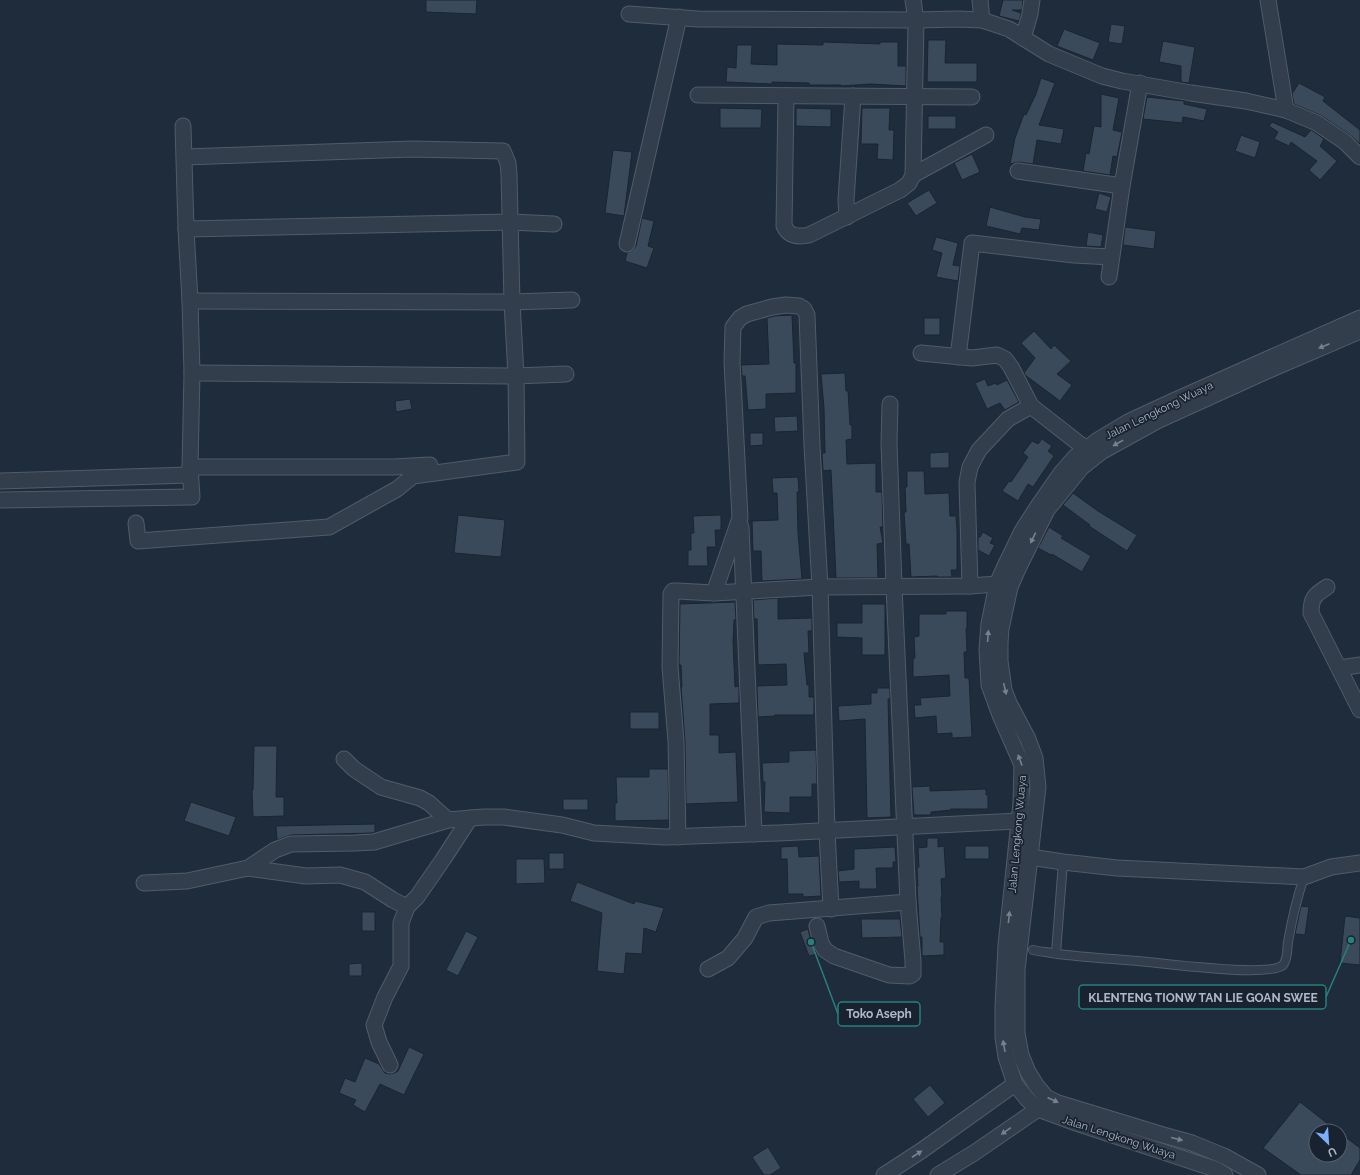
<svg xmlns="http://www.w3.org/2000/svg" width="1360" height="1175" font-family="Raleway,sans-serif">
  <rect width="100%" height="100%" fill="#1f2c3c"/>
  <g fill="#3b4a5b" stroke="#1b2532">
    <path d="M426,0H477L476,14L426,12Z"/>
    <path d="M1003,0H1023L1022,10H1012L1021,13L1019,21L999,16Z"/>
    <path d="M1111,24L1125,26L1122,44L1108,42Z"/>
    <path d="M1064,29L1100,43L1093,60L1057,46Z"/>
    <path d="M928,40H946L945,63H977V82H927Z"/>
    <path d="M1163,41L1195,47L1189,83L1181,82V66L1159,62Z"/>
    <path d="M823,42L880,44V42H898V66H906V86L871,84L841,86V85H809V83L772,82V84L726,82L727,67L736,68L737,45H752L751,64L777,65V44L823,45Z"/>
    <path d="M1041,78L1055,83L1039,125L1064,129L1061,144L1037,140L1033,164L1019,162L1010,164L1015,138L1024,114L1026,115L1036,94Z"/>
    <path d="M1299,83L1325,97L1323,101L1360,130V144L1350,135L1322,116L1294,104L1292,94Z"/>
    <path d="M1101,94L1119,98L1113,130L1122,132L1117,157L1113,156L1110,175L1083,171L1086,153L1089,154L1094,126L1101,127Z"/>
    <path d="M1147,97L1184,101V104L1207,109L1204,121L1183,117L1182,123L1143,119Z"/>
    <path d="M720,108L762,109L761,128H720Z"/>
    <path d="M796,108L831,109V127L796,126Z"/>
    <path d="M862,108H890L889,130H894L893,160L877,159L878,144H861Z"/>
    <rect x="928" y="116" width="28" height="13"/>
    <path d="M1272,122L1305,137L1311,130L1313,131L1324,139L1320,146L1337,161L1320,180L1309,170L1317,161L1291,142L1289,146L1274,139L1278,132L1269,126Z"/>
    <path d="M1241,135L1260,142L1255,158L1235,151Z"/>
    <path d="M613,150L632,152L624,216L605,213Z"/>
    <path d="M972,154L980,172L962,180L954,163Z"/>
    <path d="M929,190L937,203L916,216L907,203Z"/>
    <path d="M1099,193L1111,197L1107,212L1095,209Z"/>
    <path d="M990,207L1025,217L1041,219L1039,230L1022,228L1020,234L986,226Z"/>
    <path d="M642,218L654,221L648,246L654,248L647,268L625,261L627,253L633,250L636,246Z"/>
    <path d="M1125,227L1156,231L1154,249L1123,245Z"/>
    <path d="M1088,232L1103,235L1101,247L1086,246Z"/>
    <path d="M936,237L958,243L953,265L960,266L958,281L936,277L942,253L932,250Z"/>
    <path d="M792,315L794,363H796V393L766,394V409L748,410L745,376H742L741,365L769,364L767,318L774,316Z"/>
    <rect x="924" y="318" width="16" height="17"/>
    <path d="M1034,331L1051,349L1054,345L1071,361L1057,374L1072,385L1060,401L1025,375L1024,373L1035,358L1021,343Z"/>
    <path d="M845,373L846,391H848L850,425H852V439L846,440L847,464L876,463V492H882L883,527H880L883,543L877,544L878,578H836L831,470L823,471L822,453H825L824,408L821,374Z"/>
    <path d="M985,379L988,386L996,383L997,385L1007,380L1019,402L1005,410L1000,403L987,409L975,383Z"/>
    <path d="M410,399L412,409L396,412L395,401Z"/>
    <path d="M797,416L798,431L775,432L774,417Z"/>
    <path d="M750,433H763V445L750,446Z"/>
    <path d="M1042,439L1052,446L1048,451L1054,456L1033,487L1028,484L1018,501L1002,491L1009,481L1011,482L1028,457L1023,453L1032,441L1038,444Z"/>
    <path d="M949,452V468H930V453Z"/>
    <path d="M907,471H924L925,494L949,493L950,516H956L957,530V570H951L952,577H938L937,576L911,577L909,544H906L904,512H906L905,487H907Z"/>
    <path d="M798,477L799,492H797L798,533L802,579L762,581L761,551H753L752,521L778,520L777,493H773L772,478Z"/>
    <path d="M1073,493L1098,511L1137,535L1127,551L1089,526L1090,525L1063,505Z"/>
    <path d="M458,515L505,520L501,557L454,553Z"/>
    <path d="M721,515V530H715L716,547H707L708,566H688V550H691V533H694L693,516Z"/>
    <path d="M1049,527L1063,536L1061,538L1091,556L1082,572L1052,554L1051,555L1038,548Z"/>
    <path d="M983,532L993,538L990,543L995,545L989,556L978,550V537H980Z"/>
    <path d="M778,598V619L812,618V631H808L809,653H804L807,685H809V697H814V715H775V716L758,717L757,686L787,685L786,664L758,665L757,619H754L753,600Z"/>
    <path d="M735,602L736,620H734L733,642L735,687L739,686V703L710,704V735H719V753L736,752L738,802L686,804L685,741L681,687H682L681,665H679L680,604Z"/>
    <path d="M862,604H885V655H862V638L837,637V623H862Z"/>
    <path d="M946,611H967V628L966,629L967,652H964L965,678H969L972,737L952,738V733L937,734L936,716L915,718L914,705H921L920,698L950,696L949,675L913,677V658H915L914,637L919,636V614H946Z"/>
    <path d="M877,688H890V699H888L891,817L867,818L865,719L839,721L838,706L871,704V693H877Z"/>
    <rect x="630" y="712" width="29" height="17"/>
    <path d="M254,746H277L276,797H284V816L253,817L252,790H253Z"/>
    <path d="M816,750L817,784H812V797H790V813L764,812L765,782H763L762,763L789,762V751Z"/>
    <path d="M649,769H668L669,820L615,821V803H617L616,777H649Z"/>
    <path d="M930,786V791L986,789V795H988V809H951V810L931,812V815H914L912,787Z"/>
    <rect x="563" y="799" width="25" height="11"/>
    <path d="M191,802L236,817L229,836L184,821Z"/>
    <path d="M375,824V832L372,833L291,835L277,840L276,826Z"/>
    <path d="M927,838H938V847L944,846L946,878L941,879L942,897H941L942,918H941L940,942H944V955L922,956V937H920L917,886H918L917,868L919,867L918,848L927,847Z"/>
    <path d="M798,846L799,857L819,856L821,896L803,897V894H788L787,859H781V847Z"/>
    <rect x="965" y="846" width="24" height="13"/>
    <path d="M895,847L896,862H893V868H876L877,889H859V881L839,882L838,871L854,869V849Z"/>
    <rect x="549" y="853" width="15" height="16"/>
    <path d="M516,859H544L545,883L516,884Z"/>
    <path d="M577,882L634,904L635,901L664,908L656,932L644,928L642,954L626,953L624,974L597,971L602,913L570,901Z"/>
    <path d="M1301,906L1309,907L1305,935L1295,934Z"/>
    <rect x="362" y="912" width="13" height="19"/>
    <path d="M1345,916L1360,918V965L1340,963Z"/>
    <path d="M861,919H900L902,937L862,938Z"/>
    <path d="M808,929L812,945L817,954L809,956L800,932Z"/>
    <path d="M466,931L478,937L458,976L446,970Z"/>
    <path d="M362,963V976H349V964Z"/>
    <path d="M409,1047L424,1054L404,1095L380,1084L365,1112L353,1105L356,1100L339,1093L345,1078L355,1082L365,1058L379,1064L385,1073L390,1074L394,1073L398,1071Z"/>
    <path d="M930,1085L945,1103L928,1117L913,1099Z"/>
    <path d="M1300,1102L1337,1131H1316V1155H1340V1133L1360,1148V1160L1351,1175H1301L1263,1148Z"/>
    <path d="M768,1147L781,1168L770,1175H764L752,1157Z"/>
  </g>
  <g fill="none" stroke-linecap="round" stroke-linejoin="round">
    <g stroke="#515b69" stroke-width="10">
      <g id="service">
        <path d="M1033,950C1041,952 1049,952 1057,954C1084,957 1111,959 1138,961C1162,963 1269,978 1283,965C1288,959 1287,949 1288,942C1292,919 1297,898 1304,877"/>
        <path d="M1056,953L1063,862"/>
      </g>
    </g>
    <g stroke="#515b69" stroke-width="17">
      <g id="minor">
        <path d="M980,0L982,20"/>
        <path d="M1268,0L1286,110"/>
        <path d="M629,14L698,19L916,20L958,19L982,20L1009,29L1049,54L1102,76L1122,81L1191,93L1246,101L1286,110L1317,123L1345,142L1360,157"/>
        <path d="M1023,38L1030,14L1032,0"/>
        <path d="M698,95L972,97"/>
        <path d="M786,96L784,226C789,237 799,237 809,235L900,190L909,183L913,175L916,20L913,0"/>
        <path d="M1018,171L1122,186"/>
        <path d="M913,175L986,135"/>
        <path d="M847,217L846,200L853,96"/>
        <path d="M186,229L510,222L554,224"/>
        <path d="M627,244L679,17"/>
        <path d="M1109,277L1122,186L1140,83"/>
        <path d="M190,301L512,302L572,300"/>
        <path d="M921,353L972,358L997,355L1005,359L1011,367L1031,406L1086,449"/>
        <path d="M958,357L972,243L1074,255L1111,257"/>
        <path d="M192,373L516,376L566,374"/>
        <path d="M190,467H393L430,465"/>
        <path d="M0,481L190,475"/>
        <path d="M0,500L192,497L190,467L192,373L190,301L186,229L183,126"/>
        <path d="M136,523L138,541L329,527L397,489L413,476L517,462L516,376L512,302L509,174L508,163L503,151L412,149L185,157"/>
        <path d="M741,527L754,834"/>
        <path d="M970,586L967,482L970,467L979,450L1008,419L1031,406"/>
        <path d="M1327,587C1315,595 1311,597 1311,613L1360,710"/>
        <path d="M714,593L820,587L970,586L997,584L1006,586"/>
        <path d="M1340,668L1360,665"/>
        <path d="M344,759L354,769L381,787L420,798L429,803L448,820"/>
        <path d="M678,837L676,741L670,667L671,594L673,591H677L714,593L740,518L732,362L733,327L740,318L747,314L772,307L786,305L799,306L804,309L807,315L812,446L820,587L827,831L831,909"/>
        <path d="M1030,857L1063,862L1117,868L1304,877L1331,867L1360,863"/>
        <path d="M248,868L306,876L340,875L365,882L393,900L407,907L401,923V966L385,997L374,1025L379,1042L390,1065"/>
        <path d="M144,883L187,881L248,868L275,850L291,844L355,843L374,842L448,820L484,817H504L562,825L594,833L665,837L779,833L1020,821"/>
        <path d="M407,907L417,897L444,858L470,818"/>
        <path d="M817,926L821,943L825,950L834,956L889,975L910,976L913,974V961L908,902L894,586L889,443L890,404"/>
        <path d="M708,969L728,958L745,938L756,917L769,913L908,902"/>
        <path d="M884,1175L921,1151L1015,1084"/>
        <path d="M938,1175L974,1153L1038,1109"/>
        <path d="M1225,1175L1215,1169L1076,1123L1038,1109L1027,1099L1015,1084L1006,1057L1003,1037V1007L1006,945L1021,803L1022,765L1000,715L989,685L987,649L989,624L997,584L1005,566L1022,531L1038,506L1061,473L1075,457L1086,449L1098,440L1128,422L1171,402L1360,318"/>
        <path d="M1258,1175L1224,1156L1192,1143L1163,1135L1058,1103L1046,1097L1036,1085L1028,1072L1021,1055L1017,1033V970L1038,787L1035,758L1028,739L1009,703L1004,690L1000,661V643L1001,629L1010,587L1017,571L1047,510L1082,467L1101,452L1157,421L1267,371L1360,331"/>
      </g>
    </g>
    <use href="#service" stroke="#333e4c" stroke-width="8"/>
    <use href="#minor" stroke="#333e4c" stroke-width="15"/>
  </g>
  <defs><path id="oneway-solid" d="M-6-.8H1V-3.2L6.5 0L1 3.2V.8H-6Z"/></defs>
  <g fill="#778190">
    <use href="#oneway-solid" transform="translate(1324 346) rotate(157)"/>
    <use href="#oneway-solid" transform="translate(1118 443) rotate(151)"/>
    <use href="#oneway-solid" transform="translate(1033 538) rotate(116)"/>
    <use href="#oneway-solid" transform="translate(988 636) rotate(-86)"/>
    <use href="#oneway-solid" transform="translate(1005 689) rotate(77)"/>
    <use href="#oneway-solid" transform="translate(1020 760) rotate(-110)"/>
    <use href="#oneway-solid" transform="translate(1009 917) rotate(-84)"/>
    <use href="#oneway-solid" transform="translate(1004 1046) rotate(-100)"/>
    <use href="#oneway-solid" transform="translate(1053 1100) rotate(25)"/>
    <use href="#oneway-solid" transform="translate(1006 1131) rotate(145)"/>
    <use href="#oneway-solid" transform="translate(1177 1139) rotate(14)"/>
    <use href="#oneway-solid" transform="translate(917 1154) rotate(-33)"/>
  </g>
  <g text-anchor="middle" stroke-width="3.5" stroke-linejoin="round" paint-order="stroke">
    <g font-size="11" fill="#aeb8c8" stroke="#192330">
      <text transform="translate(1159 410) rotate(-26)" y="4">Jalan Lengkong Wuaya</text>
      <text transform="translate(1017 834) rotate(-85)" y="4">Jalan Lengkong Wuaya</text>
      <text transform="translate(1119 1137) rotate(18)" y="4">Jalan Lengkong Wuaya</text>
    </g>
  </g>
  <path fill="none" stroke="#27807c" stroke-width="1.5" d="M1351 940L1326 997M811 942L838 1014"/>
  <g fill="#27807c" stroke="#192330" stroke-width="1.5">
    <circle cx="1351" cy="940" r="4"/>
    <circle cx="811" cy="942" r="4"/>
  </g>
  <g fill="#192330" stroke="#27807c" stroke-width="1.5">
    <rect x="1079" y="985" width="247" height="24" rx="4"/>
    <rect x="838" y="1002" width="82" height="24" rx="4"/>
  </g>
  <g font-size="12" text-anchor="middle" font-weight="bold" fill="#aeb8c8">
    <text x="1203" y="1002">KLENTENG TIONW TAN LIE GOAN SWEE</text>
    <text x="879" y="1018">Toko Aseph</text>
  </g>
  <g transform="translate(1328 1143) rotate(155)"><circle r="19" fill="#192330" stroke="#555f6d"/>
  <path d="M0-3L7 15L0 10L-7 15Z" fill="#7cb0ff"/>
  <text y="-6" font-size="11" font-weight="bold" text-anchor="middle" fill="#aeb8c8">U</text>
  </g>
</svg>
